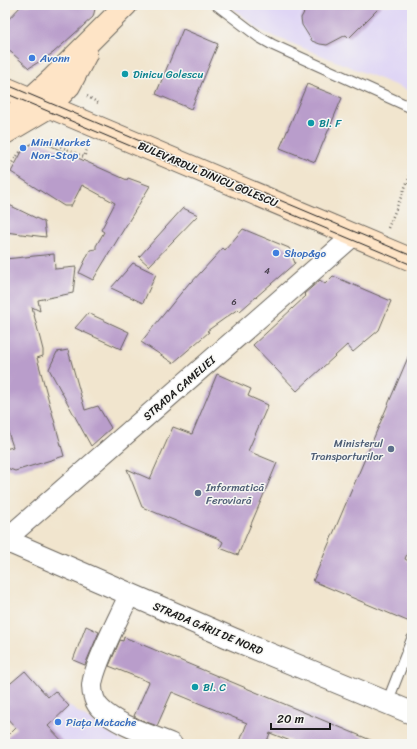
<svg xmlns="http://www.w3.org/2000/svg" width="417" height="749" font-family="Sriracha,sans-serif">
  <rect width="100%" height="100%" fill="#f6f6f2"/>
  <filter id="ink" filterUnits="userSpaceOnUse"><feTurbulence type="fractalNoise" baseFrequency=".025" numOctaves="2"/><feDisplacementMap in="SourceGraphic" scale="8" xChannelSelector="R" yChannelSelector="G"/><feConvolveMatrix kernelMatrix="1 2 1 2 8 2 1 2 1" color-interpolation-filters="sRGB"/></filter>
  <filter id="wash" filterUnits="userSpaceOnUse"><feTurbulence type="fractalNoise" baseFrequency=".012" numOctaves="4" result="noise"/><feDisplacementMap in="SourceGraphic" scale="16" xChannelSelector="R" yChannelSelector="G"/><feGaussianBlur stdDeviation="0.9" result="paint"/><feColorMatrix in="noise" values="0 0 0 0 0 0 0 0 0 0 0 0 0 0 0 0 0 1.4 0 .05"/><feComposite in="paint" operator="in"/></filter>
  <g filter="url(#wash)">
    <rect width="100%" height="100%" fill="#f1e5ce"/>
    <g fill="#dfd5f5">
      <path d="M229,5H412V92L261,31Z"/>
      <path d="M55,691L69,706L126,744H5V739Z"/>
    </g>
    <g id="blocks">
      <g fill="#b99dcb">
        <path d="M22,5H96L93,17L53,53L29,68L5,47V23Z"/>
        <path d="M308,5H382L349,38L346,35L327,45L320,44L312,41L302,25L301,18Z"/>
        <path d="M183,29L218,44L191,109L156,94Z"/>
        <path d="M307,84L342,98L315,162L280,148Z"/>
        <path d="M40,141L127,180L128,178L150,186L93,280L79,273L90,250L96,249V246L104,232L101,230L115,203L82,185L71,206H64L11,172L24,148L33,143Z"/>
        <path d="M5,203L44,222L46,237L5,232Z"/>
        <path d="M183,208L198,215L149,266L139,257Z"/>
        <path d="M243,229L289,248L295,263L240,311L238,309L207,331L209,332L173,363L141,342L190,282L191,283L223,248L225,250Z"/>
        <path d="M54,254L55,269L76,267L73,293L38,300L40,311L32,307L43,350V356L37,358L64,456L15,471L7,468L5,457V449L13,447L5,423V259Z"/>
        <path d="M133,263L156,274L143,303L111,288Z"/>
        <path d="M333,276L391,301L379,330L353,352L347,345L297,391L253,345L306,296L304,294L320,280L325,284Z"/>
        <path d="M88,313L129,332L121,349L75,328Z"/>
        <path d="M412,348V541L405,559L412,563V623L313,581Z"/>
        <path d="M68,350L85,410L98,406L111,428L91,446L49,369L57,352Z"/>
        <path d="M217,374L251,389L248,396L268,405L248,451L277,463L238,555L220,548L223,542L219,539L142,507L127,469L150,479L173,427L192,434Z"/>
        <path d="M86,626L99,632L85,665L73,660Z"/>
        <path d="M124,637L380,744H298L270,733L266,744H239L247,723L172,692L157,726L139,719L134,716L149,682L109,666L120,640L123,641Z"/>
        <path d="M25,671L48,697L55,691L69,706L48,726L65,744H5V739L16,728L5,716V688Z"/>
      </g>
    </g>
  </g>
  <g filter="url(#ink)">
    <use href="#blocks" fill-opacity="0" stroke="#67625a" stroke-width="1"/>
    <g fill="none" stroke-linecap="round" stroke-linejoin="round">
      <g stroke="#67625a" stroke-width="12">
        <g id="service">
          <path d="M217,5L259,37L273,45L412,108"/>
          <path d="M387,703L412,639"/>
        </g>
      </g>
      <g stroke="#67625a" stroke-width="22">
        <g id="minor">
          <path d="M5,540L354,235"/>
          <path d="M129,595C120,616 93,666 92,686C92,694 95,704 101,709C117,725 151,735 172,744"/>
        </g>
      </g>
      <g stroke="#67625a" stroke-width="24">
        <path id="tertiary" d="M5,540L233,639L412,713"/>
      </g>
      <g stroke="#67625a" stroke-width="24">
        <g id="secondary">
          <path d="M5,88L412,260"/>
          <path d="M5,122L53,78L126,5"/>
          <path d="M5,133L49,107L69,86L86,54"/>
        </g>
      </g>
      <g stroke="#67625a" stroke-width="2.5" stroke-dasharray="1 3" stroke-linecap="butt">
        <path d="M87,96L100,104"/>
        <path d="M38,139H44L84,157L89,145"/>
        <path d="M5,172L24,147"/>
        <path d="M388,228L412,171"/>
      </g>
      <use href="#service" stroke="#fff" stroke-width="10"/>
      <use href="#minor" stroke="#fff" stroke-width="20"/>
      <use href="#tertiary" stroke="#fff" stroke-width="22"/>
      <use href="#secondary" stroke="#fee4c6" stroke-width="22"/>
      <g stroke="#1c1c1c" stroke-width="1">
        <path d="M5,84L412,256"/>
        <path d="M5,93L412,265"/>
      </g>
    </g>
  </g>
  <g fill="#3f7fe0" stroke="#f6f6f2" stroke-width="1.5">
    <circle cx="32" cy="58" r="4"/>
    <circle cx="23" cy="148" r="4"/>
    <circle cx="276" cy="253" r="4"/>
    <circle cx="58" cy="722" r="4"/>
  </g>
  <g fill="#0f9aa8" stroke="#f6f6f2" stroke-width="1.5">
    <circle cx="125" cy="74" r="4"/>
    <circle cx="311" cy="123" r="4"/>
    <circle cx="195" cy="687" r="4"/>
  </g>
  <g fill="#5c6f8a" stroke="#f6f6f2" stroke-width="1.5">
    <circle cx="391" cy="449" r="4"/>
    <circle cx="198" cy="493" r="4"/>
  </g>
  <g text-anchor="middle" stroke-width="3" stroke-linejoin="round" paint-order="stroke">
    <g font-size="9" fill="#433c48">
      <text x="267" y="274">4</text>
      <text x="234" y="305">6</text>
    </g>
    <g font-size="11" fill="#366cbe" stroke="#f6f6f2" text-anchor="start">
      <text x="40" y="62">Avonn</text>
      <text x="31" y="146">Mini Market<tspan x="31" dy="13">Non-Stop</tspan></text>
      <text x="284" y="257">Shop&amp;go</text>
      <text x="66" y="726">Piața Matache</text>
    </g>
    <g font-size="11" fill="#0d838f" stroke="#f6f6f2" text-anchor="start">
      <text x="133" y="78">Dinicu Golescu</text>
      <text x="319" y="127">Bl. F</text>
      <text x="203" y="691">Bl. C</text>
    </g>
    <g font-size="11" fill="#1c1c1c" stroke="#f6f6f2">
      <text transform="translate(208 174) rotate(23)" y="4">BULEVARDUL DINICU GOLESCU</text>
      <text transform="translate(179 388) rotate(-41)" y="4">STRADA CAMELIEI</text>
      <text transform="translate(208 628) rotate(23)" y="4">STRADA GĂRII DE NORD</text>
    </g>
    <g font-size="11" fill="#4e5e75" stroke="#f6f6f2" text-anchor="end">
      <text x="383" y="447">Ministerul<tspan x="383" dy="13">Transporturilor</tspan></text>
      <text x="206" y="491" text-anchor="start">Informatică<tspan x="206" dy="13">Feroviară</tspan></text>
    </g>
  </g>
  <rect width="417" height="749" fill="none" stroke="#f6f6f2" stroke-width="20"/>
  <path d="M271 723v6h59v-6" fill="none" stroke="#1c1c1c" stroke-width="2"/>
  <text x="277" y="723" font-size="12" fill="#1c1c1c" stroke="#f6f6f2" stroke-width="3" paint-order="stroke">20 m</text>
</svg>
